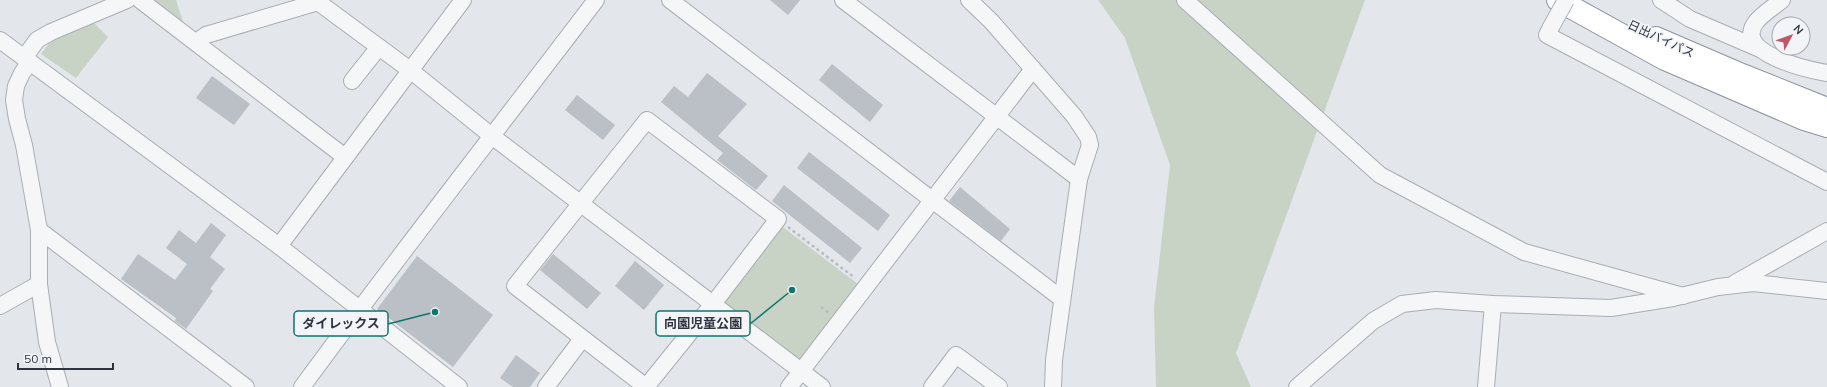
<svg xmlns="http://www.w3.org/2000/svg" width="1827" height="387" font-family="Mulish,'Noto Sans JP',sans-serif">
  <rect width="100%" height="100%" fill="#e3e6ea"/>
  <g fill="#c9d3c5">
    <path d="M150,0H176L185,28Z"/>
    <path d="M1098,0H1365L1236,353L1251,387H1156L1154,308L1170,165L1125,38Z"/>
    <path d="M93,22L108,37L76,78L41,54L53,38Z"/>
    <path d="M780,225L858,284L800,362L722,303Z"/>
  </g>
  <g fill="#bbbfc6">
    <path d="M770,0H800L788,15Z"/>
    <path d="M832,64L883,105L870,122L819,80Z"/>
    <path d="M707,73L747,104L718,136L768,176L756,190L717,160L723,153L661,102L674,86L688,97Z"/>
    <path d="M212,76L250,104L234,125L196,98Z"/>
    <path d="M577,95L615,125L603,140L565,110Z"/>
    <path d="M809,152L890,215L878,231L797,168Z"/>
    <path d="M784,185L862,248L850,263L772,201Z"/>
    <path d="M960,187L1010,229L1001,241L949,201Z"/>
    <path d="M211,223L226,235L210,257L225,269L210,289L213,291L186,329L175,321L176,318L121,279L138,254L175,280L187,264L166,248L179,230L196,243Z"/>
    <path d="M553,254L601,293L587,309L540,270Z"/>
    <path d="M417,256L493,315L453,367L377,309Z"/>
    <path d="M635,261L664,285L644,310L615,286Z"/>
    <path d="M516,355L540,373L530,387H513L500,378Z"/>
  </g>
  <g fill="none" stroke-linecap="round" stroke-linejoin="round">
    <g stroke="#a9adb4" stroke-width="18">
      <g id="minor">
        <path d="M140,0L345,157"/>
        <path d="M670,0L1062,299"/>
        <path d="M843,0L1079,179"/>
        <path d="M969,0L991,21L1074,116L1088,137L1090,145L1079,179L1054,360L1053,387"/>
        <path d="M1185,0L1380,175L1524,252L1683,296"/>
        <path d="M1661,0L1690,19L1760,49"/>
        <path d="M1782,0C1774,7 1763,13 1756,22C1732,53 1809,70 1827,73"/>
        <path d="M1551,27L1547,35L1827,182"/>
        <path d="M0,40L279,246L459,387"/>
        <path d="M196,42L206,35L318,2L410,70L493,137L822,387"/>
        <path d="M24,58L37,40L51,32L127,0"/>
        <path d="M30,62L22,73L16,86L14,100L17,119L24,145L39,230V284L47,342L60,387"/>
        <path d="M352,81L379,47"/>
        <path d="M39,230L246,387"/>
        <path d="M279,246L463,0"/>
        <path d="M1735,283L1827,231"/>
        <path d="M0,306L39,284"/>
        <path d="M302,387C398,256 498,129 596,0"/>
        <path d="M546,387L582,339"/>
        <path d="M646,387L515,286L647,120L778,219L713,304L646,387"/>
        <path d="M789,387L1033,69"/>
        <path d="M932,387L956,355L999,387"/>
        <path d="M1297,387L1373,321L1402,304L1436,300L1493,304L1611,308L1673,298L1718,287L1753,283L1827,291"/>
        <path d="M1486,387L1493,304"/>
      </g>
    </g>
    <g stroke="#8c949f" stroke-width="24">
      <g id="highway">
        <path d="M1558,0L1665,59L1804,119L1827,126"/>
        <path d="M1656,38L1742,75L1827,109"/>
      </g>
    </g>
    <g stroke="#b9bcc1" stroke-width="2.5" stroke-dasharray="3 3" stroke-linecap="butt">
      <path d="M788,227L855,278"/>
      <path d="M821,307L830,314"/>
    </g>
    <use href="#minor" stroke="#f5f6f8" stroke-width="16"/>
    <use href="#highway" stroke="#fff" stroke-width="22"/>
    <g stroke="#a9adb4" stroke-width="18" stroke-linecap="butt">
      <path id="minor-bridge" d="M1551,27L1566,0"/>
    </g>
    <use href="#minor-bridge" stroke="#f5f6f8" stroke-width="16"/>
  </g>
  <g text-anchor="middle" stroke-width="3.5" stroke-linejoin="round" paint-order="stroke">
    <g font-size="12" fill="#2d3440" stroke="#f2f4f7">
      <text transform="translate(1661 39) rotate(25)" y="4">日出バイパス</text>
    </g>
  </g>
  <path fill="none" stroke="#0f766e" stroke-width="1.5" d="M435 312L388 324M792 290L750 324"/>
  <g fill="#0f766e" stroke="#f2f4f7" stroke-width="1.5">
    <circle cx="435" cy="312" r="4"/>
    <circle cx="792" cy="290" r="4"/>
  </g>
  <g fill="#f2f4f7" stroke="#0f766e" stroke-width="1.5">
    <rect x="294" y="311" width="94" height="25" rx="4"/>
    <rect x="656" y="311" width="94" height="25" rx="4"/>
  </g>
  <g font-size="13" text-anchor="middle" font-weight="bold" fill="#2d3440">
    <text x="341" y="328">ダイレックス</text>
    <text x="703" y="328">向園児童公園</text>
  </g>
  <g transform="translate(1791 36) rotate(49)"><circle r="19" fill="#f2f4f7" stroke="#a3a7ae"/>
  <path d="M0-3L7 15L0 10L-7 15Z" fill="#c05668"/>
  <text y="-6" font-size="11" font-weight="bold" text-anchor="middle" fill="#2d3440">N</text>
  </g>
  <path d="M18 363v6h95v-6" fill="none" stroke="#2d3440" stroke-width="2"/>
  <text x="24" y="363" font-size="12" fill="#2d3440" stroke="#f2f4f7" stroke-width="3" paint-order="stroke">50 m</text>
</svg>
